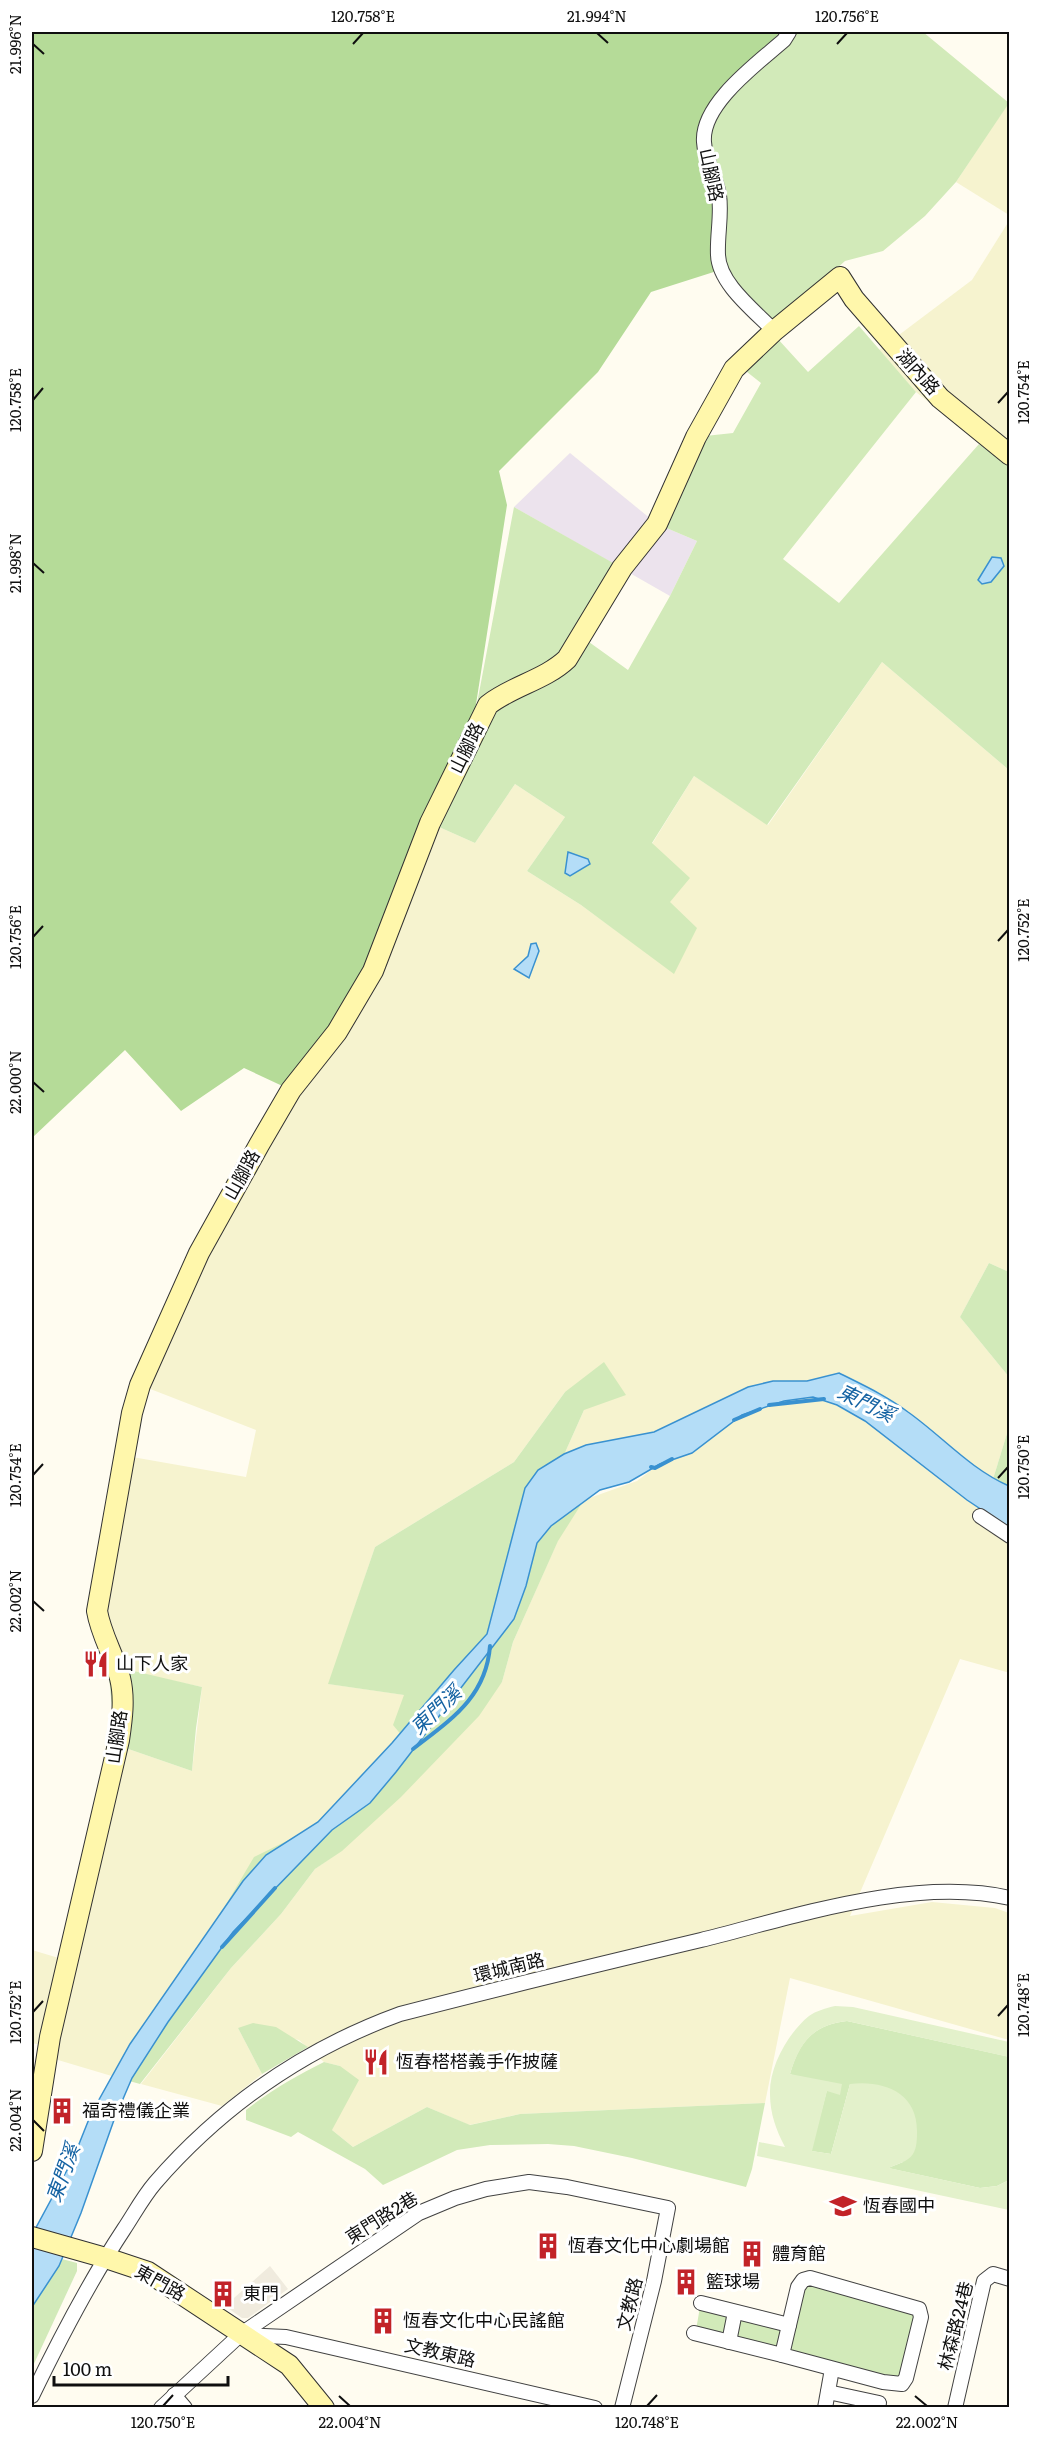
<svg xmlns="http://www.w3.org/2000/svg" width="1041" height="2439" font-family="Literata,'Noto Sans TC',serif">
  <rect width="100%" height="100%" fill="#fffcf0"/>
  <path fill="#ece3ed" d="M570,453L657,524L697,541L670,596L514,507Z"/>
  <g fill="#f6f3cf">
    <path d="M1009,102V215L956,182Z"/>
    <path d="M1009,221V466L916,392L879,350L972,280Z"/>
    <path d="M882,662L1009,770V1272L989,1263L960,1317L1009,1377V1427L986,1502L1009,1516L1010,1673L960,1659L850,1916L932,1902L995,1908L1009,1913V2040L790,1978L765,2103L520,2114L469,2125L427,2107L353,2147L332,2130L340,2066L324,2062L299,2040L238,2028L262,2074L222,2106L141,2084L231,1968L281,1914L315,1869L342,1850L502,1682L513,1642L559,1538L584,1500L637,1481L654,1468L624,1460L555,1475L584,1410L565,1392L514,1462L375,1547L329,1684L405,1695L414,1749L208,1935L115,2077L58,2060L41,2052V2045L32,2043V1950L62,1959L111,1743L192,1771L202,1687L122,1670L92,1624L121,1455L246,1477L256,1430L140,1385L430,823L475,843L515,784L565,817L527,871L581,905L674,973L670,902L652,844L694,776L768,825Z"/>
  </g>
  <g fill="#d2eab9">
    <path d="M790,32H923L1009,103L956,182L925,216L883,251L845,261L775,324L725,279L708,165L713,109Z"/>
    <path d="M859,326L916,392L783,559L839,603L979,444L1009,466V770L882,662L767,825L694,776L652,843L690,878L670,902L697,928L674,974L581,905L527,871L565,817L515,784L475,843L430,823L472,730L514,507L622,568L582,637L628,670L670,596L697,541L657,524L696,437L733,433L761,383L742,368L777,338L808,372Z"/>
    <path d="M989,1263L1009,1272V1377L960,1317Z"/>
    <path d="M604,1362L626,1395L584,1410L555,1475L584,1500L558,1541L513,1642L502,1682L479,1716L401,1797L342,1851L315,1869L281,1914L231,1968L140,2084L115,2077L208,1935L254,1857L307,1831L413,1749L393,1725L404,1695L328,1684L375,1547L514,1462L565,1392Z"/>
    <path d="M1009,1427V1516L986,1502Z"/>
    <path d="M108,1665L202,1687L196,1728L192,1771L111,1743L113,1720Z"/>
    <path d="M847,2021L1010,2057L1009,2180L997,2186L980,2188L888,2168L903,2162L850,2084L831,2154L811,2151L827,2090L790,2074C799,2042 813,2025 847,2021Z"/>
    <path d="M253,2023L276,2027L308,2047L262,2074L238,2028Z"/>
    <path d="M324,2062L340,2066L359,2080L332,2130L353,2147L427,2107L470,2125L520,2114L765,2103L752,2169L746,2187L632,2158L574,2146L548,2144L490,2145L457,2150L383,2185L365,2169L298,2132L291,2137L246,2120V2110C270,2091 296,2076 324,2062Z"/>
    <path d="M32,2251L77,2263V2271L32,2368Z"/>
    <path d="M808,2283L917,2313L900,2377L896,2378L788,2349L802,2289Z"/>
    <path d="M700,2307L731,2315L726,2337L696,2330Z"/>
    <path d="M738,2317L783,2327L778,2349L733,2339Z"/>
  </g>
  <path fill="#b5db98" d="M32,32H789L713,109L703,140L719,195L720,270L651,292L598,372L499,471L507,505L472,730L373,971L291,1090L244,1068L181,1111L125,1050L32,1138Z"/>
  <path fill="#e3f1cb" d="M835,2006L853,2007L1009,2042V2057L847,2021C813,2025 800,2042 790,2074L842,2084L840,2095L827,2091L812,2151L831,2154L850,2084C883,2080 917,2092 917,2131C917,2138 917,2148 913,2154C908,2162 896,2164 889,2168L980,2188L997,2186L1009,2180V2210L757,2156L759,2142L785,2147C776,2130 770,2113 770,2094C769,2067 788,2033 809,2016C816,2011 826,2008 835,2006Z"/>
  <path fill="#f0ebde" d="M270,2266L288,2289L248,2318H242L225,2306Z"/>
  <g fill="#b4ddf7" stroke="#3991d0" stroke-width="1.5">
    <path d="M992,557L1001,558L1004,566L991,582L982,584L978,580Z"/>
    <path d="M568,852L588,859L590,864L570,876L565,873Z"/>
    <path d="M536,943L539,951L529,978L514,969L528,956L531,944Z"/>
    <path d="M839,1373C863,1385 887,1396 908,1412C942,1436 970,1469 1009,1486V1528L967,1500L865,1421L837,1405L813,1397L784,1401L742,1415L692,1453L660,1464L629,1482L600,1490L551,1526L537,1543L526,1586L514,1619L396,1772L370,1803L332,1830L233,1932L168,2022L132,2078L114,2120L81,2213L59,2266L32,2307V2235L73,2159L91,2114L130,2044L243,1881L266,1855L318,1822L392,1743L454,1670L487,1634L525,1488L538,1470L564,1454L586,1445L654,1432L748,1387L773,1381H807Z"/>
  </g>
  <g fill="none" stroke-linecap="round" stroke-linejoin="round">
    <g stroke="#3991d0" stroke-width="4">
      <path d="M769,1405L824,1399"/>
      <path d="M734,1420L760,1409"/>
      <path d="M651,1467L655,1468L672,1459"/>
      <path d="M413,1749C450,1720 486,1698 490,1646"/>
      <path d="M222,1947L275,1888"/>
    </g>
    <g stroke="#424242" stroke-width="16">
      <g id="street">
        <path d="M774,331C755,311 719,284 718,255C717,235 722,214 719,195C716,177 705,161 704,142C701,104 758,63 784,40L789,32"/>
        <path d="M980,1516L1010,1536"/>
        <path d="M810,2278L919,2309L921,2317L906,2378L902,2384L883,2382L782,2355L798,2287L803,2280Z"/>
        <path d="M701,2303L789,2325"/>
        <path d="M694,2333L782,2355"/>
        <path d="M246,2335L286,2337L595,2408"/>
        <path d="M729,2342L735,2312"/>
        <path d="M828,2392L879,2403"/>
        <path d="M174,2395L185,2408"/>
        <path d="M32,2396C60,2338 89,2282 124,2229C134,2214 143,2197 155,2183C222,2106 304,2049 400,2014C500,1988 600,1964 701,1940C794,1917 914,1876 1010,1898"/>
        <path d="M161,2408L241,2334L419,2213L455,2198L486,2189L529,2182L567,2187L668,2208L654,2281L622,2408"/>
        <path d="M825,2408L832,2369"/>
        <path d="M955,2408L984,2281L993,2274L1010,2279"/>
      </g>
    </g>
    <g stroke="#313131" stroke-width="22">
      <g id="secondary">
        <path d="M32,2151L50,2037L119,1740C122,1720 125,1698 120,1678C114,1655 101,1635 97,1611L132,1413L140,1385L199,1253L259,1145L291,1090L337,1032L373,971L430,823L488,705C512,686 545,680 567,659L622,568L657,524L696,437L734,369L774,331L840,277L854,299L940,398L1010,455"/>
        <path d="M32,2237L106,2258L148,2272L289,2365L324,2408"/>
      </g>
    </g>
    <use href="#street" stroke="#fff" stroke-width="14"/>
    <use href="#secondary" stroke="#fff7ab" stroke-width="20"/>
  </g>
  <path fill="none" stroke="#0f0f0f" stroke-width="2" d="M597,33L608,43M33,44L44,54M353,44L363,33M837,44L847,33M33,400L43,388M998,403L1008,392M33,563L44,573M33,937L43,926M998,941L1008,930M33,1082L44,1092M33,1475L43,1464M998,1478L1008,1467M33,1601L44,1611M33,2012L43,2001M998,2016L1008,2005M33,2120L44,2131M339,2396L350,2406M915,2396L927,2406M163,2406L173,2395M647,2406L657,2395"/>
  <defs>
    <g id="restaurant-bare" transform="scale(2.07)"><path d="M-5-6h1v4h1v-4h1v4h1v-4h1v5L-1.5 .5V6h-2V.5L-5-1ZM5-6V6H3V1.5H1.5Q1.5-4 5-6Z" fill="#c22328" stroke="#fff" stroke-width="2.5" paint-order="stroke"/></g>
    <g id="building-bare" transform="scale(2.07)"><path d="M-4-6H4V6H1V3H-1V6H-4ZM-2.5-4.3h1.7v1.8h-1.7ZM.8-4.3h1.7v1.8H.8ZM-2.5-1h1.7V.8h-1.7ZM.8-1h1.7V.8H.8Z" fill="#c22328" stroke="#fff" stroke-width="2.5" paint-order="stroke"/></g>
    <g id="school-bare" transform="scale(2.07)"><path d="M0-5L7-2L0 1L-7-2ZM-4 1L0 2.5L4 1V4Q0 6-4 4Z" fill="#c22328" stroke="#fff" stroke-width="2.5" paint-order="stroke"/></g>
  </defs>
  <g fill-rule="evenodd">
    <use href="#restaurant-bare" x="96" y="1664"/>
    <use href="#restaurant-bare" x="376" y="2062"/>
    <use href="#building-bare" x="62" y="2111"/>
    <use href="#school-bare" x="843" y="2206"/>
    <use href="#building-bare" x="548" y="2246"/>
    <use href="#building-bare" x="752" y="2254"/>
    <use href="#building-bare" x="686" y="2282"/>
    <use href="#building-bare" x="223" y="2294"/>
    <use href="#building-bare" x="383" y="2321"/>
  </g>
  <g text-anchor="middle" stroke-width="6" stroke-linejoin="round" paint-order="stroke">
    <g font-size="18" fill="#0f0f0f" stroke="#fff">
      <text transform="translate(711 175) rotate(78)" y="6">山腳路</text>
      <text transform="translate(918 372) rotate(48)" y="6">湖內路</text>
      <text transform="translate(467 748) rotate(-64)" y="6">山腳路</text>
      <text transform="translate(242 1175) rotate(-61)" y="6">山腳路</text>
      <text transform="translate(117 1737) rotate(-82)" y="6">山腳路</text>
      <text transform="translate(509 1968) rotate(-14)" y="6">環城南路</text>
      <text transform="translate(382 2218) rotate(-32)" y="6">東門路2巷</text>
      <text transform="translate(160 2283) rotate(29)" y="6">東門路</text>
      <text transform="translate(630 2304) rotate(-76)" y="6">文教路</text>
      <text transform="translate(956 2326) rotate(-76)" y="6">林森路24巷</text>
      <text transform="translate(440 2353) rotate(13)" y="6">文教東路</text>
    </g>
    <g font-size="18" fill="#0f0f0f" stroke="#fff" text-anchor="start">
      <text x="116" y="1670">山下人家</text>
      <text x="396" y="2068">恆春榙榙義手作披薩</text>
      <text x="82" y="2117">福奇禮儀企業</text>
      <text x="863" y="2212">恆春國中</text>
      <text x="568" y="2252">恆春文化中心劇場館</text>
      <text x="772" y="2260">體育館</text>
      <text x="706" y="2288">籃球場</text>
      <text x="243" y="2300">東門</text>
      <text x="403" y="2327">恆春文化中心民謠館</text>
    </g>
    <g font-size="20" font-style="italic" fill="#1563a3" stroke="#fff">
      <text transform="translate(866 1403) rotate(26)" y="7">東門溪</text>
      <text transform="translate(436 1710) rotate(-43)" y="7">東門溪</text>
      <text transform="translate(63 2173) rotate(-70)" y="7">東門溪</text>
    </g>
  </g>
  <rect width="1041" height="2439" fill="none" stroke="#ffffff" stroke-width="66"/>
  <path d="M54 2376v9h174v-9" fill="none" stroke="#0f0f0f" stroke-width="3"/>
  <text x="63" y="2376" font-size="18" fill="#0f0f0f" stroke="#ffffff" stroke-width="4.5" paint-order="stroke">100 m</text>
  <rect x="33" y="33" width="975" height="2373" fill="none" stroke="#0f0f0f" stroke-width="2"/>
  <g font-size="15" text-anchor="middle" fill="#0f0f0f">
    <text x="363" y="22">120.758°E</text>
    <text x="597" y="22">21.994°N</text>
    <text x="847" y="22">120.756°E</text>
    <text transform="translate(16 44) rotate(-90)" y="5">21.996°N</text>
    <text transform="translate(1024 392) rotate(-90)" y="5">120.754°E</text>
    <text transform="translate(16 400) rotate(-90)" y="5">120.758°E</text>
    <text transform="translate(16 563) rotate(-90)" y="5">21.998°N</text>
    <text transform="translate(1024 930) rotate(-90)" y="5">120.752°E</text>
    <text transform="translate(16 937) rotate(-90)" y="5">120.756°E</text>
    <text transform="translate(16 1082) rotate(-90)" y="5">22.000°N</text>
    <text transform="translate(1024 1467) rotate(-90)" y="5">120.750°E</text>
    <text transform="translate(16 1475) rotate(-90)" y="5">120.754°E</text>
    <text transform="translate(16 1601) rotate(-90)" y="5">22.002°N</text>
    <text transform="translate(1024 2005) rotate(-90)" y="5">120.748°E</text>
    <text transform="translate(16 2012) rotate(-90)" y="5">120.752°E</text>
    <text transform="translate(16 2120) rotate(-90)" y="5">22.004°N</text>
    <text x="163" y="2428">120.750°E</text>
    <text x="350" y="2428">22.004°N</text>
    <text x="647" y="2428">120.748°E</text>
    <text x="927" y="2428">22.002°N</text>
  </g>
</svg>
